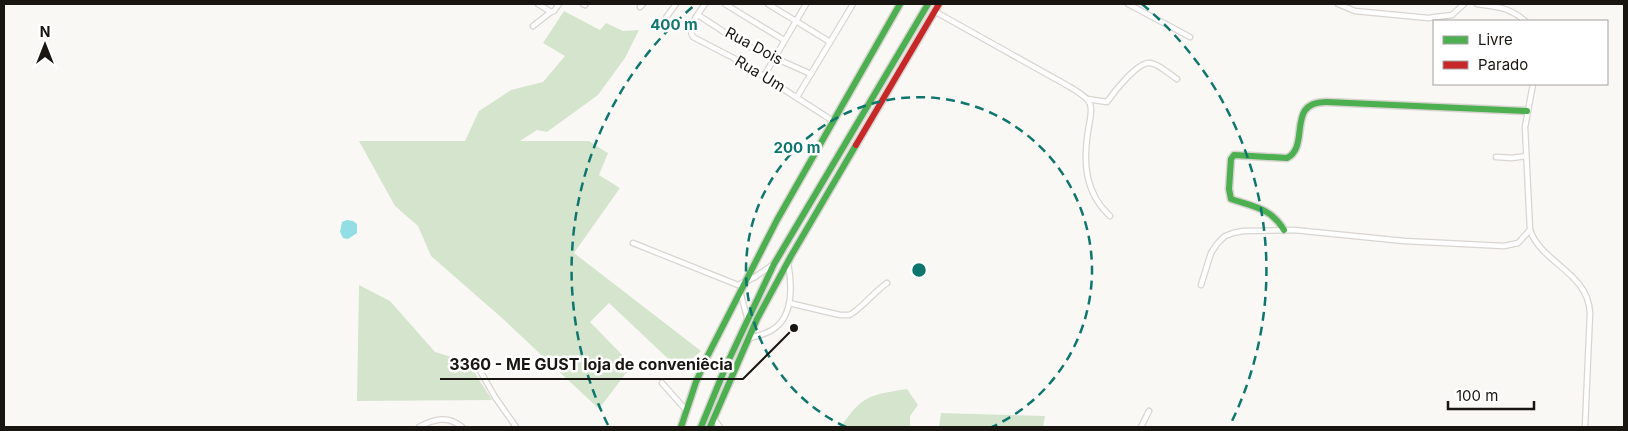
<svg xmlns="http://www.w3.org/2000/svg" width="1628" height="431" font-family="Inter,sans-serif">
  <rect width="100%" height="100%" fill="#faf8f5"/>
  <g fill="#d5e5cd">
    <path d="M564,11L600,30L606,23L623,31L639,30L625,58L598,95L547,132L537,130L520,141H589L608,153L599,175L620,188L574,253L701,351L680,370L609,303L590,322L632,365L599,409L502,318L431,256L418,226L395,206L359,141H465L479,111L511,90L543,82L565,56L543,43Z"/>
    <path d="M359,285L390,301L435,352L468,362L492,400L357,401Z"/>
    <path d="M907,389L918,405L910,416V427H841C862,395 870,395 907,389Z"/>
    <path d="M941,413L1045,416L1043,427H939Z"/>
  </g>
  <path fill="#93dde5" d="M347,220L353,221L357,224V233L348,239L343,238L340,232L342,222Z"/>
  <g fill="none" stroke-linecap="round" stroke-linejoin="round">
    <g stroke="#d8d5d1" stroke-width="7">
      <g id="street">
        <path d="M538,4L551,12L554,11L559,4"/>
        <path d="M583,4L585,5"/>
        <path d="M705,4C699,13 686,27 693,37L743,63L833,121"/>
        <path d="M725,4L784,40"/>
        <path d="M768,4L830,42"/>
        <path d="M1128,4L1190,37"/>
        <path d="M1338,4L1355,11L1428,18L1452,15L1464,4"/>
        <path d="M1477,4C1497,7 1509,7 1525,21"/>
        <path d="M640,7L643,4"/>
        <path d="M934,11L1070,87C1076,91 1088,97 1090,104C1093,112 1089,123 1088,131C1083,163 1085,193 1110,216"/>
        <path d="M698,15L741,43L811,74"/>
        <path d="M665,19L676,4"/>
        <path d="M533,26L551,12"/>
        <path d="M764,76L806,4"/>
        <path d="M1533,84L1525,127L1530,230C1542,264 1588,272 1590,313L1585,427"/>
        <path d="M797,97L853,4"/>
        <path d="M1087,99L1107,102C1114,92 1138,61 1150,63C1159,64 1169,74 1177,79"/>
        <path d="M1496,157L1512,158L1526,156"/>
        <path d="M633,243L738,285L755,277L771,266"/>
        <path d="M1201,285L1211,253L1217,244L1225,236L1233,233L1243,231L1294,230L1404,241L1504,246L1518,243L1530,230"/>
        <path d="M740,291L747,317"/>
        <path d="M789,303L840,315C843,315 846,315 849,315C857,313 877,289 887,283"/>
        <path d="M750,338C757,336 766,334 772,330C794,317 792,284 788,263"/>
        <path d="M474,360L495,397L516,427"/>
        <path d="M662,383L686,410"/>
        <path d="M714,419L720,427"/>
        <path d="M419,427C434,419 448,415 462,427"/>
        <path d="M1141,427L1149,411"/>
      </g>
    </g>
    <g stroke="#d8d5d1" stroke-width="9">
      <g id="fast">
        <path d="M1284,230C1271,208 1254,207 1231,199L1229,189L1231,159L1234,155L1287,158C1311,146 1285,101 1327,102L1527,111"/>
        <path d="M681,427L696,382L707,357L777,220L900,4"/>
        <path d="M701,427L726,366L774,264L928,4"/>
        <path d="M710,427L757,319L791,256L856,145"/>
      </g>
    </g>
    <g stroke="#d8d5d1" stroke-width="9">
      <path id="jam" d="M856,145L939,4"/>
    </g>
    <use href="#street" stroke="#fefefe" stroke-width="4.5"/>
    <use href="#fast" stroke="#4caf50" stroke-width="6"/>
    <use href="#jam" stroke="#c62828" stroke-width="6"/>
  </g>
  <g fill="none" stroke="#0f766e" stroke-width="2.5" stroke-dasharray="9 6">
    <path d="M846 427A173 173 0 1 1 992 427"/>
    <path d="M608 425A347 347 0 0 1 696 4M1142 4A347 347 0 0 1 1230 425"/>
  </g>
  <g text-anchor="middle" stroke-width="5" stroke-linejoin="round" paint-order="stroke">
    <g font-size="15" fill="#191510" stroke="#fff">
      <text transform="translate(754 46) rotate(28)" y="5">Rua Dois</text>
      <text transform="translate(760 74) rotate(31)" y="5">Rua Um</text>
    </g>
  </g>
  <circle cx="919" cy="270" r="8" fill="#0f766e" stroke="#fff" stroke-width="2.5"/>
  <g font-size="15" text-anchor="middle" font-weight="bold" fill="#0f766e" stroke="#fff" stroke-width="5" stroke-linejoin="round" paint-order="stroke">
    <text x="674" y="30">400 m</text>
    <text x="797" y="153">200 m</text>
  </g>
  <path fill="none" stroke="#191510" stroke-width="2" d="M794 328L743 379H440"/>
  <circle fill="#191510" stroke="#fff" stroke-width="2" cx="794" cy="328" r="5"/>
  <g font-size="16" text-anchor="middle" font-weight="bold" fill="#191510" stroke="#fff" stroke-width="5" stroke-linejoin="round" paint-order="stroke">
    <text x="591" y="370">3360 - ME GUST loja de conveniêcia</text>
  </g>
  <rect width="1628" height="431" fill="none" stroke="#191510" stroke-width="10"/>
  <rect x="1433" y="20" width="175" height="65" fill="#ffffff" stroke="#a3a19f"/>
  <rect x="1443" y="36" width="25" height="8" fill="#4caf50" stroke="#a3a19f"/>
  <text x="1478" y="45" font-size="15" fill="#191510">Livre</text>
  <rect x="1443" y="61" width="25" height="8" fill="#c62828" stroke="#a3a19f"/>
  <text x="1478" y="70" font-size="15" fill="#191510">Parado</text>
  <g transform="translate(45 45)" stroke="#ffffff" stroke-width="4" paint-order="stroke">
  <path d="M0-4L9 19L0 12L-9 19Z" fill="#191510"/>
  <text y="-8" font-size="14" font-weight="bold" text-anchor="middle" fill="#191510">N</text>
  </g>
  <path d="M1448 401v8h86v-8" fill="none" stroke="#191510" stroke-width="2.5"/>
  <text x="1456" y="401" font-size="15" fill="#191510" stroke="#ffffff" stroke-width="4" paint-order="stroke">100 m</text>
</svg>
